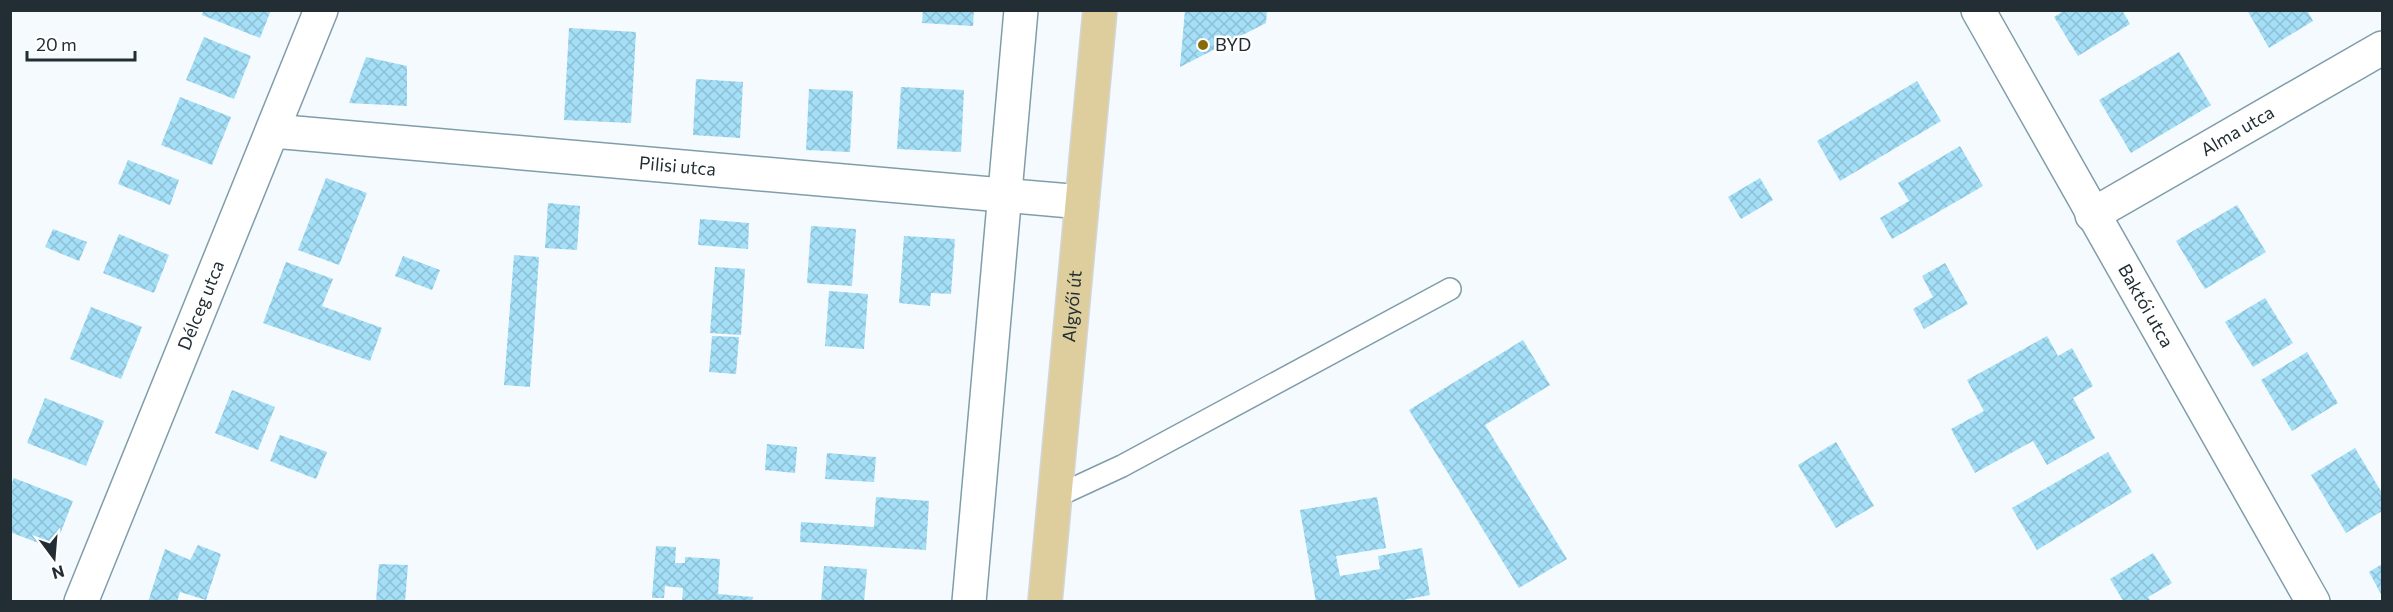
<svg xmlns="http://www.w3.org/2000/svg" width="2393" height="612" font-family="Commissioner,sans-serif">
  <defs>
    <pattern id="building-cross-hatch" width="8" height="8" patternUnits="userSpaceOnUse" patternTransform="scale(1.5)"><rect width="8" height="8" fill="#a4dff7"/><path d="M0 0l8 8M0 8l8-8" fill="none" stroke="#8dc0d4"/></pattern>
  </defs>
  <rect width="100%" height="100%" fill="#f4fafd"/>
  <g fill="url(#building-cross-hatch)">
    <path d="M204,10H271L260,38L202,15Z"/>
    <path d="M923,10H974L973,26L922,23Z"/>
    <path d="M1185,10H1267L1266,23L1180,67Z"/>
    <path d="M2065,10H2122L2130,24L2078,56L2054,17Z"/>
    <path d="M2247,10H2307L2313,21L2269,48Z"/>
    <path d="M569,28L636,32L631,123L564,120Z"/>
    <path d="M204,37L251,56L234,99L186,80Z"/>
    <path d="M2179,52L2211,105L2131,153L2099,100Z"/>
    <path d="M366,57L407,66V106L349,103Z"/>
    <path d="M696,79L743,82L740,138L693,135Z"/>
    <path d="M1917,81L1941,121L1840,181L1817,141Z"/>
    <path d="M901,87L964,90L961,152L897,149Z"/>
    <path d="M809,89L853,91L850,152L806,150Z"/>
    <path d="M180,97L231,117L212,165L161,145Z"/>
    <path d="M1960,146L1983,186L1892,239L1880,218L1909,201L1898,183Z"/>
    <path d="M128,160L179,180L170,205L118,184Z"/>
    <path d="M326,178L367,193L339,265L298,250Z"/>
    <path d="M1760,178L1773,200L1741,219L1728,197Z"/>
    <path d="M548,203L580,206L577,250L545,248Z"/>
    <path d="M2237,205L2266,252L2205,289L2176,241Z"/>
    <path d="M700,219L749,223L748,249L698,245Z"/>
    <path d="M811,226L856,229L852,286L807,283Z"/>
    <path d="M53,229L87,242L79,261L45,247Z"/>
    <path d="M119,234L169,255L154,293L103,273Z"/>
    <path d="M904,236L955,239L951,294L931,293L930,306L899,303Z"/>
    <path d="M514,255L539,257L530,387L504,385Z"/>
    <path d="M403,256L440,270L432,290L395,276Z"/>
    <path d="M286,262L333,279L322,306L382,328L370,361L263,323Z"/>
    <path d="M1945,263L1968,304L1924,329L1913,309L1933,297L1922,276Z"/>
    <path d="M715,267L745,269L741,335L710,333Z"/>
    <path d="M829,291L868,294L864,349L825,346Z"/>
    <path d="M2265,298L2293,343L2253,367L2225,322Z"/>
    <path d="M91,307L142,327L121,379L70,359Z"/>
    <path d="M712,336L739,337L736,374L709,372Z"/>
    <path d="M2047,336L2058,356L2072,348L2093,386L2073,398L2095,438L2047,465L2033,441L1975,473L1951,429L1984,411L1967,380Z"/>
    <path d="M1523,340L1550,385L1485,425L1567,559L1519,588L1409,410Z"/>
    <path d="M2307,352L2338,403L2292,431L2261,380Z"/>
    <path d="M232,390L275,407L258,450L215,433Z"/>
    <path d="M45,398L104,421L86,466L27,443Z"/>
    <path d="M280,435L327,452L316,479L270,461Z"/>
    <path d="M1836,442L1874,506L1836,528L1798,465Z"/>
    <path d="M767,444L797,447L795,473L765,470Z"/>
    <path d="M2355,448L2382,493V511L2346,533L2311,475Z"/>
    <path d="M2108,452L2132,492L2037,550L2012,508Z"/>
    <path d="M827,453L876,457L874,482L825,479Z"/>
    <path d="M14,478L73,501L54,549L10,532V487Z"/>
    <path d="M876,497L929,501L926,550L800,542L801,522L874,527Z"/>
    <path d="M1377,497L1386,548L1336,556L1340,576L1380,569L1378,556L1422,548L1430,595L1392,602H1316L1300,510Z"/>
    <path d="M198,545L221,554L206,600L180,592L177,602H148L165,549L190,560Z"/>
    <path d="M656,546L676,547L675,563H685V557L720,559L718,594L753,597L752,602H682L683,588L665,586L664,598H652Z"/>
    <path d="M2153,553L2172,583L2148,597L2151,602H2124L2110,579Z"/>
    <path d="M379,564L408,565L405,602H376Z"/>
    <path d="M2382,564V596L2369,572Z"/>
    <path d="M824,566L867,569L864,602H821Z"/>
  </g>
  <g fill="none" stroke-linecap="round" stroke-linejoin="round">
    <g stroke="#809daa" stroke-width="24">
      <path id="lane" d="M1055,497L1122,466L1450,289"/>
    </g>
    <g stroke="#809daa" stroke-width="36">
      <g id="street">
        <path id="s1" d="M1978,10L2313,602"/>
        <path id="s2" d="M273,131L1082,202"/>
        <path id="s3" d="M2092,215L2382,48"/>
        <path id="s4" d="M81,602L321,10"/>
        <path d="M969,602L1021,10"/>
      </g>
    </g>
    <g stroke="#d3d5d6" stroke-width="36">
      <g id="primary">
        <path id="s5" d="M1045,602L1100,10"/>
      </g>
    </g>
    <use href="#lane" stroke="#fff" stroke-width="21"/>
    <use href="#street" stroke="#fff" stroke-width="33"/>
    <use href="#primary" stroke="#dfce9d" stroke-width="33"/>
  </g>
  <circle fill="#886c0b" stroke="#fff" stroke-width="2" cx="1203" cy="45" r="6"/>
  <g text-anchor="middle" stroke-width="5" stroke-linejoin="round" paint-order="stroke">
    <g font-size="18" fill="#222e33" stroke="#fff" text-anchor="start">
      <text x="1215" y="51">BYD</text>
    </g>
    <g font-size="18" fill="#222e33" stroke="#fff">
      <text dy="6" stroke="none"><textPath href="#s3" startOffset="168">Alma utca</textPath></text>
      <text dy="6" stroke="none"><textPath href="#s2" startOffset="406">Pilisi utca</textPath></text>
      <text dy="6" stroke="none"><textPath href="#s4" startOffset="320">Délceg utca</textPath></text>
      <text dy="6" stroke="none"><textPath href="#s5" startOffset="297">Algyői út</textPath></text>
      <text dy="6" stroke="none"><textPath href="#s1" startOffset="340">Baktói utca</textPath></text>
    </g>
  </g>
  <rect width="2393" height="612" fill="none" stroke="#222e33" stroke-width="24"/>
  <g transform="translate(54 558) rotate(164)" stroke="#ffffff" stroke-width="4.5" paint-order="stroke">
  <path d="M0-4.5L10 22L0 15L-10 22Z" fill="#222e33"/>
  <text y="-9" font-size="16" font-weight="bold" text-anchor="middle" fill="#222e33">N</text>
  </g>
  <path d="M27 51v9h108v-9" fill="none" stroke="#222e33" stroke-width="3"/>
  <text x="36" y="51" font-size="18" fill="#222e33" stroke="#ffffff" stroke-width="4.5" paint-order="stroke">20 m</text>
</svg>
